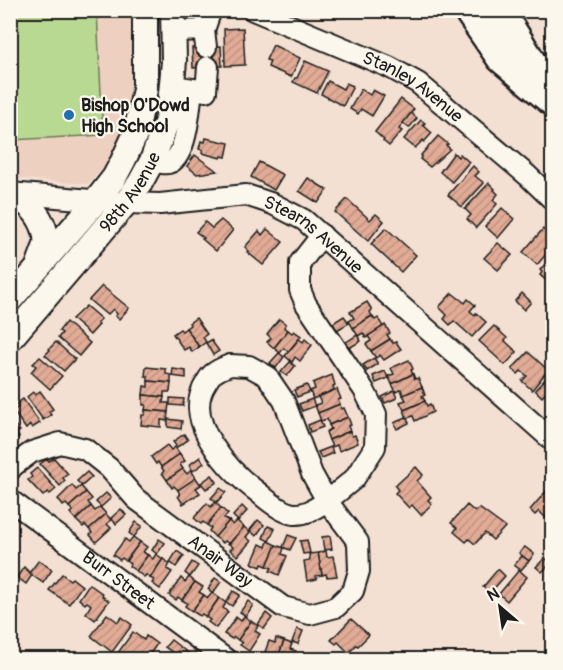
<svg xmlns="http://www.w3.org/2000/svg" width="563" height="670" font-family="Pangolin,sans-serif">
  <defs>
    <pattern id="building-hatch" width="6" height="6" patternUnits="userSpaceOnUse" patternTransform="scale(1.5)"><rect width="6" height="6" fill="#e1ab96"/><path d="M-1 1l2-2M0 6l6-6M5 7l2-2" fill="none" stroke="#c09381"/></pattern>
  </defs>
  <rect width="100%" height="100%" fill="#f3e0d2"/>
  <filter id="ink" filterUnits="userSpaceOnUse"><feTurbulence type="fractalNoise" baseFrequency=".0167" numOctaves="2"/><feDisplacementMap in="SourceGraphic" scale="12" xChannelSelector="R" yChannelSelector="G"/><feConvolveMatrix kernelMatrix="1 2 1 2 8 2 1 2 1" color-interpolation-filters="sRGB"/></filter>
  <g filter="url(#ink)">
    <path fill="#eed0c0" d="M10,11H131L135,85L118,145L100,172L87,184L11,178Z"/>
    <path fill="#b8d992" stroke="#6a7a57" stroke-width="1.5" d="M11,10L97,11L103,135L11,140Z"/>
    <g fill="url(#building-hatch)" stroke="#1c1c1c" stroke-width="1.5">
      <path d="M243,28L245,65L225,66L224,29Z"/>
      <path d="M273,45L300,58L291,77L268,67L270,61L266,60Z"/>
      <path d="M221,46L222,66L193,68L192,48Z"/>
      <path d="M305,61L328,71L317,93L293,82L295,78H297Z"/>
      <path d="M328,81L343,89L346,83L353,86L343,106L321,94Z"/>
      <path d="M361,89L370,95L373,90L384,96L372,116L361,109L358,114L350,109Z"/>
      <path d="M401,99L414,109L399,129L402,131L389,146L383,141L384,140L375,132Z"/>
      <path d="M411,113L417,118L409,128L403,123Z"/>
      <path d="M421,120L425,123L423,125L432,133L424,142L423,140L415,148L404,139Z"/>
      <path d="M438,136L448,144L446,145L450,149L430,167L420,159L422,156L421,155Z"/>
      <path d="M206,138L229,143L226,157L222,156L221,158L202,153L203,150L199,149L201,141L205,142Z"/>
      <path d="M454,153L458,157L460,154L469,162L452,182L440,172Z"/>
      <path d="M195,155L217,171L197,174L187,166Z"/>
      <path d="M259,162L283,175L274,190L251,177Z"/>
      <path d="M473,166L479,172L475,176L484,183L462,207L448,195Z"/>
      <path d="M308,178L327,190L318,203L299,191Z"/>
      <path d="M489,183L495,189L494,190L498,194L493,200L497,204L476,228L467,219L471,215L465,209Z"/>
      <path d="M347,199L370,220L376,214L384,221L368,241L335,212Z"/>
      <path d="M502,208L514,219L498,238L485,226Z"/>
      <path d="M221,220L233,230L216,251L202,239L204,238L196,232L205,222L212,228Z"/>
      <path d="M386,228L416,255L401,272L371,244Z"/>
      <path d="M267,229L283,242L263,265L247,252L249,251L245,247L259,231L262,235Z"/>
      <path d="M543,229L552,237V247L537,265L523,252Z"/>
      <path d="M498,243L512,255L498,270L484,258Z"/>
      <path d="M552,256V281L550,279L548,282L540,275L542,272L540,270Z"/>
      <path d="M102,286L129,308L119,319L115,316L117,314L113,309L107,315L89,300Z"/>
      <path d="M452,293L465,303L468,299L475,305L470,311L475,315L476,313L486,322L472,337L454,321L450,325L444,319L447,315L439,307Z"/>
      <path d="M522,293L531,302L524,310L515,301Z"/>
      <path d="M367,302L372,310L370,312L372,316L353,328L349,321L354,318L350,312Z"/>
      <path d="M86,306L101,319L97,323L99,325L90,335L72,319Z"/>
      <path d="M344,316L349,323L337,330L333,323Z"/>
      <path d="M372,316L375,320L378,318L383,327L366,338L363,333L358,336L353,328Z"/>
      <path d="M196,318L207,334L203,337L206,342L199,347L186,328L190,325L189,323Z"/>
      <path d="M279,319L286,324L284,327L288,330L274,348L267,342L271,338L267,334Z"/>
      <path d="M66,322L90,343L79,356L58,338L62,333L59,331Z"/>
      <path d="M385,325L390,333L387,335L390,339L371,351L366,344L371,341L368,336Z"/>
      <path d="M494,326L507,338L505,341L517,352L505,365L479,341Z"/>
      <path d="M186,328L199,347L192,352L189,347L184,350L173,334L180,329L182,331Z"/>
      <path d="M288,330L292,333L294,331L301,336L288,352L284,348L280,353L274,348Z"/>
      <path d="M357,335L361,341L349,348L345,343Z"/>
      <path d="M299,339L303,342L305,339L312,345L300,361L295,357L292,362L285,356Z"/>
      <path d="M390,339L393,343L396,342L401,349L384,360L380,355L376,358L371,351Z"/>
      <path d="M211,340L219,351L213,355L206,343Z"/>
      <path d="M56,342L75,359L64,371L45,355L50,350L49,349Z"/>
      <path d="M528,352L548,370L532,390L522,381L527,376L521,371L518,374L512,369Z"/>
      <path d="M279,353L284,357L276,368L270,363Z"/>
      <path d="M40,357L62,376L50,389L31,372L36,366L33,364Z"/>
      <path d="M374,358L378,364L367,371L363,365Z"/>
      <path d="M409,360L413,369L411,370L413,374L392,384L388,376L394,374L391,368Z"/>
      <path d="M290,362L295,366L287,376L281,372Z"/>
      <path d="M146,367L166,369V374L171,375V383L148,381V376H145Z"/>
      <path d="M173,369L186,371V378L172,376Z"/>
      <path d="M385,371L388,378L376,383L373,376Z"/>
      <path d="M552,372V408L546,402L548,399L547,398L548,396L546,393L542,397L535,390Z"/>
      <path d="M413,374L415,379L418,378L422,387L403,395L401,389L396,392L392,384Z"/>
      <path d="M332,375L335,385L333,386L334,390L313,399L310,391L315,389L313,383Z"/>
      <path d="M148,381L171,383L170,392H164V397L143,395L144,386L148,387Z"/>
      <path d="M307,385L310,392L297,397L294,390Z"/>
      <path d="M422,387L425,395L422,396L425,401L404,410L400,402L406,400L403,395Z"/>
      <path d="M337,389L341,399L338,400L340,404L318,413L315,405L321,403L318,397Z"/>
      <path d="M40,391L53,409L49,412L51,415L43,420L27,397L33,392L35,395Z"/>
      <path d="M394,391L397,398L385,403L382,397Z"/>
      <path d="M143,395L164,397L163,403H169L168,412L145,410L146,405H143Z"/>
      <path d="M170,398L184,399L183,406L170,405Z"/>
      <path d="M23,399L40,423L32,428L30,425L26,429L13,411L18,407L16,404Z"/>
      <path d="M312,399L315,406L302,411L299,404Z"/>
      <path d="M425,401L427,406L430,404L433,412L415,421L413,416L407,418L404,410Z"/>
      <path d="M340,404L341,409L344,408L348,417L329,425L327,419L321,421L318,413Z"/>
      <path d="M145,410L168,412L167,421L161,420V427L141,425L142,415H145Z"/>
      <path d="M348,417L351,425L348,426L350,431L329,440L326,432L331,429L329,425Z"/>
      <path d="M406,417L409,423L397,429L394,423Z"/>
      <path d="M168,419L182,421L181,429L168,427Z"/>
      <path d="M10,420L20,431L16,434L19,437L11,443Z"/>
      <path d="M320,420L323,427L310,432L308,425Z"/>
      <path d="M350,431L352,436L355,435L358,443L339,451L337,445L332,447L329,440Z"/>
      <path d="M184,434L188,440L177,447L173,442Z"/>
      <path d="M167,445L171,450L175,447L180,454L161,467L158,462L156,464L151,457Z"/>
      <path d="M331,447L333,453L321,458L318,452Z"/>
      <path d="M180,454L185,461L180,464L183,469L167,480L162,473L164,471L161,467Z"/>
      <path d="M200,457L204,463L193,471L189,465Z"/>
      <path d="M54,458L68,474L63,478L65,481L60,486L40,464L47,459L49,461Z"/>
      <path d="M416,467L423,475L417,481L431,497L428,500L432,504L421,515L412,505L409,508L395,493L398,490L395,486Z"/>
      <path d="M37,468L56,489L50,494L48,492L43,496L28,480L32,477L30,474Z"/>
      <path d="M183,469L187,474L191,470L196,478L178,490L174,486L172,488L167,480Z"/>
      <path d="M87,472L92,477L82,486L77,481Z"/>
      <path d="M212,475L217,482L206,489L201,483Z"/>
      <path d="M196,478L201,485L196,488L200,493L183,504L178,496L180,495L178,490Z"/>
      <path d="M72,485L76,490L81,486L86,492L69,507L66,504L63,506L58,499Z"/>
      <path d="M220,488L226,492L217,502L211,498Z"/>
      <path d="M548,489L552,494V524L539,511L535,515L530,510Z"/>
      <path d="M86,492L92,499L88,502L91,506L76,520L70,513L73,511L69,507Z"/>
      <path d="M106,493L111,498L101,507L96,502Z"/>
      <path d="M215,502L221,508L207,525L203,522L201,524L194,518L207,503L211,507Z"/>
      <path d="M467,505L475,512L479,508L505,527L493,540L485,533L475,544L469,539L466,542L454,532L457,528L451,523Z"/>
      <path d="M91,506L95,511L100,507L106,514L89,529L85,525L83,527L76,520Z"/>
      <path d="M242,506L247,511L238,521L233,516Z"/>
      <path d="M221,508L228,514L224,518L229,521L215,537L209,531L211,528L207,525Z"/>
      <path d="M121,509L126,515L116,524L111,518Z"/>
      <path d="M106,514L111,520L107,524L111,528L96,542L90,535L92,533L89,529Z"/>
      <path d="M258,520L264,525L256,536L250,530Z"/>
      <path d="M229,521L233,525L237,521L244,527L229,544L225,541L223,543L215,537Z"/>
      <path d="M136,522L142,526L134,537L129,533Z"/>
      <path d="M268,526L275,529L269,541L263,538Z"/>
      <path d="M244,527L250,532L246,537L251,541L238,556L230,550L233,547L229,544Z"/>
      <path d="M288,535L296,538L290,550L283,547Z"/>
      <path d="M330,536L332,549L324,550L322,537Z"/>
      <path d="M133,537L140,542L126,561L122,558L120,560L113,555L125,539L129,542Z"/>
      <path d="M159,539L165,543L157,554L152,550Z"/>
      <path d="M307,540L310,553L303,554L300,541Z"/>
      <path d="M268,541L276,545L267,566L262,564L261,567L252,563L260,544L266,547Z"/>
      <path d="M140,542L147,547L143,552L148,555L136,571L129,566L130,564L126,561Z"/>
      <path d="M276,545L284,548L282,554L287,556L279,575L270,571L272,568L267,566Z"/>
      <path d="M525,547L534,554L529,561L519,553Z"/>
      <path d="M177,551L184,556L176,567L170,562Z"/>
      <path d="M326,551L327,557L333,556L337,576L327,577L326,574L322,575L318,553Z"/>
      <path d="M318,553L322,575L316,576L317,579L307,581L304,561L310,560L309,554Z"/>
      <path d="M156,554L163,559L150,578L146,575L144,577L136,571L148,555L153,559Z"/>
      <path d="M522,556L529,561L521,570L514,565Z"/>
      <path d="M545,558L551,563L542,572L536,567Z"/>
      <path d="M163,559L170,564L167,569L172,572L160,589L152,583L154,580L150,578Z"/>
      <path d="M39,560L52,570L43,583L29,573Z"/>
      <path d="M192,562L198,566L190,577L185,573Z"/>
      <path d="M24,567L32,575L26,584L17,577Z"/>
      <path d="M498,569L505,576L490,593L483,587Z"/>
      <path d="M519,570L527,577L507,601L499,594Z"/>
      <path d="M62,574L70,580L72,578L82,586L69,604L49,590Z"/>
      <path d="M189,577L195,582L182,600L178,597L176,600L169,595L181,578L185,582Z"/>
      <path d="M215,578L221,582L213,593L208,589Z"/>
      <path d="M195,582L203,587L199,592L204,595L192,611L185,606L187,603L182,600Z"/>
      <path d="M89,584L103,594L102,596L109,601L95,620L86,613L91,605L87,602L85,604L79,599Z"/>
      <path d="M233,591L240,595L232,606L226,602Z"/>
      <path d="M212,593L219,598L206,617L202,614L200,616L192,611L204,595L208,598Z"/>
      <path d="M219,598L226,603L223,608L228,612L216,628L208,622L210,620L206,617Z"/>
      <path d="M248,601L253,605L246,616L240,612Z"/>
      <path d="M266,613L272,618L264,629L258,624Z"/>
      <path d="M107,614L118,622L122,617L132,625L112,652L91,636Z"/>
      <path d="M244,616L251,621L238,640L234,637L232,639L224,634L236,617L241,621Z"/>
      <path d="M351,619L369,635L358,646L356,645L349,653L338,642L336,644L331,640Z"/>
      <path d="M251,621L258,626L255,631L260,634L249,651L240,645L242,643L238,640Z"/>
      <path d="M297,629L303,631L298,644L292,642Z"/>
      <path d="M133,632L144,640L146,636L157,644L146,660H125L117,654Z"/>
      <path d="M276,638L284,641L277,660H262L269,641L275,643Z"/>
      <path d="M171,640L188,653L185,656L178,651L176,655L165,647Z"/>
      <path d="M284,641L292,644L290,649L296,651L292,660H277Z"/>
    </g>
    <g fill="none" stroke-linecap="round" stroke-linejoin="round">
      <g stroke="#1c1c1c" stroke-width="24">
        <g id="minor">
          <path id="s1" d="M253,10L389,67L418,83L527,175L552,199"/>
          <path d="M204,30L211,10"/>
          <path d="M173,31L204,30L206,47"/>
          <path d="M180,87L206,91L208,67"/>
          <path d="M152,161C158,162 166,165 171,162C187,154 190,105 192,89"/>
          <path id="s2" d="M10,193L126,203L160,204L246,195L273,204L304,220L552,440"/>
          <path d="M230,365L249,366L267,376L284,401L312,474L327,501C317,507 307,515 294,514C283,513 267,500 259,493C230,472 181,421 206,383C208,380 210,375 214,373C219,369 225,367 230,365Z"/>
          <path id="s3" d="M10,470L13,466L32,452L60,443L85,449L109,468L136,499L283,607L310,614L336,607L353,591L359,571L358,542L327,501L354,479L375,447L376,414L364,390L306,304L300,290V263L322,235"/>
          <path id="s4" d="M10,500L227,660"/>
        </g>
      </g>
      <g stroke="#1c1c1c" stroke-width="28">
        <g id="major">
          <path d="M10,197C16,199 23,201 28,205C39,214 48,231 46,245C44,251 41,258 39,264"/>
          <path d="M10,300L96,201L114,178L123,161L136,133L145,89V10"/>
          <path id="s5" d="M10,339L126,203L140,183L152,161L169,115L174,61L173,10"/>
        </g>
      </g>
      <g stroke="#1c1c1c" stroke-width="33">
        <g id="highway">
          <path d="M468,10L501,58L552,101"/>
          <path d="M499,10L521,45L545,85"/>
        </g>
      </g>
      <use href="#minor" stroke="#fbf7ec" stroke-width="20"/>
      <use href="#major" stroke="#fbf7ec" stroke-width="24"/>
      <use href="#highway" stroke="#fbf7ec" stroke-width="28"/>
    </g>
  </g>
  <circle fill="#1f6fb2" stroke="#fbf7ec" stroke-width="2" cx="69" cy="115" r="6"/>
  <g text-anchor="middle" stroke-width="4.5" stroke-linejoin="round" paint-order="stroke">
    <g font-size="18" fill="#1c1c1c" stroke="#fbf7ec">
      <text dy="6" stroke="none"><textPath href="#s1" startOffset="178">Stanley Avenue</textPath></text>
      <text dy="6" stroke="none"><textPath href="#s5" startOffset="190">98th Avenue</textPath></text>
      <text dy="6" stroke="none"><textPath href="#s2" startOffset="316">Stearns Avenue</textPath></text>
      <text dy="6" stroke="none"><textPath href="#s3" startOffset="260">Anair Way</textPath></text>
      <text dy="6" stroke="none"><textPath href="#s4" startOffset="135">Burr Street</textPath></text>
    </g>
    <g font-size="18" font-weight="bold" fill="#1c1c1c" stroke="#fbf7ec" text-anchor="start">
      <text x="81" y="111">Bishop O'Dowd<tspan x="81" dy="21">High School</tspan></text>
    </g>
  </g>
  <rect width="563" height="670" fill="none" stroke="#fbf7ec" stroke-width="36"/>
  <rect x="18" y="18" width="527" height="634" fill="none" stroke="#1c1c1c" stroke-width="2" filter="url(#ink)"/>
  <g transform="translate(500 607) rotate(331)" stroke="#fbf7ec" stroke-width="4.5" paint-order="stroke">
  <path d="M0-4.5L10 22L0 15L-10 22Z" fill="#1c1c1c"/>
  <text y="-9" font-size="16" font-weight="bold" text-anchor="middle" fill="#1c1c1c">N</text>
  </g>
</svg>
